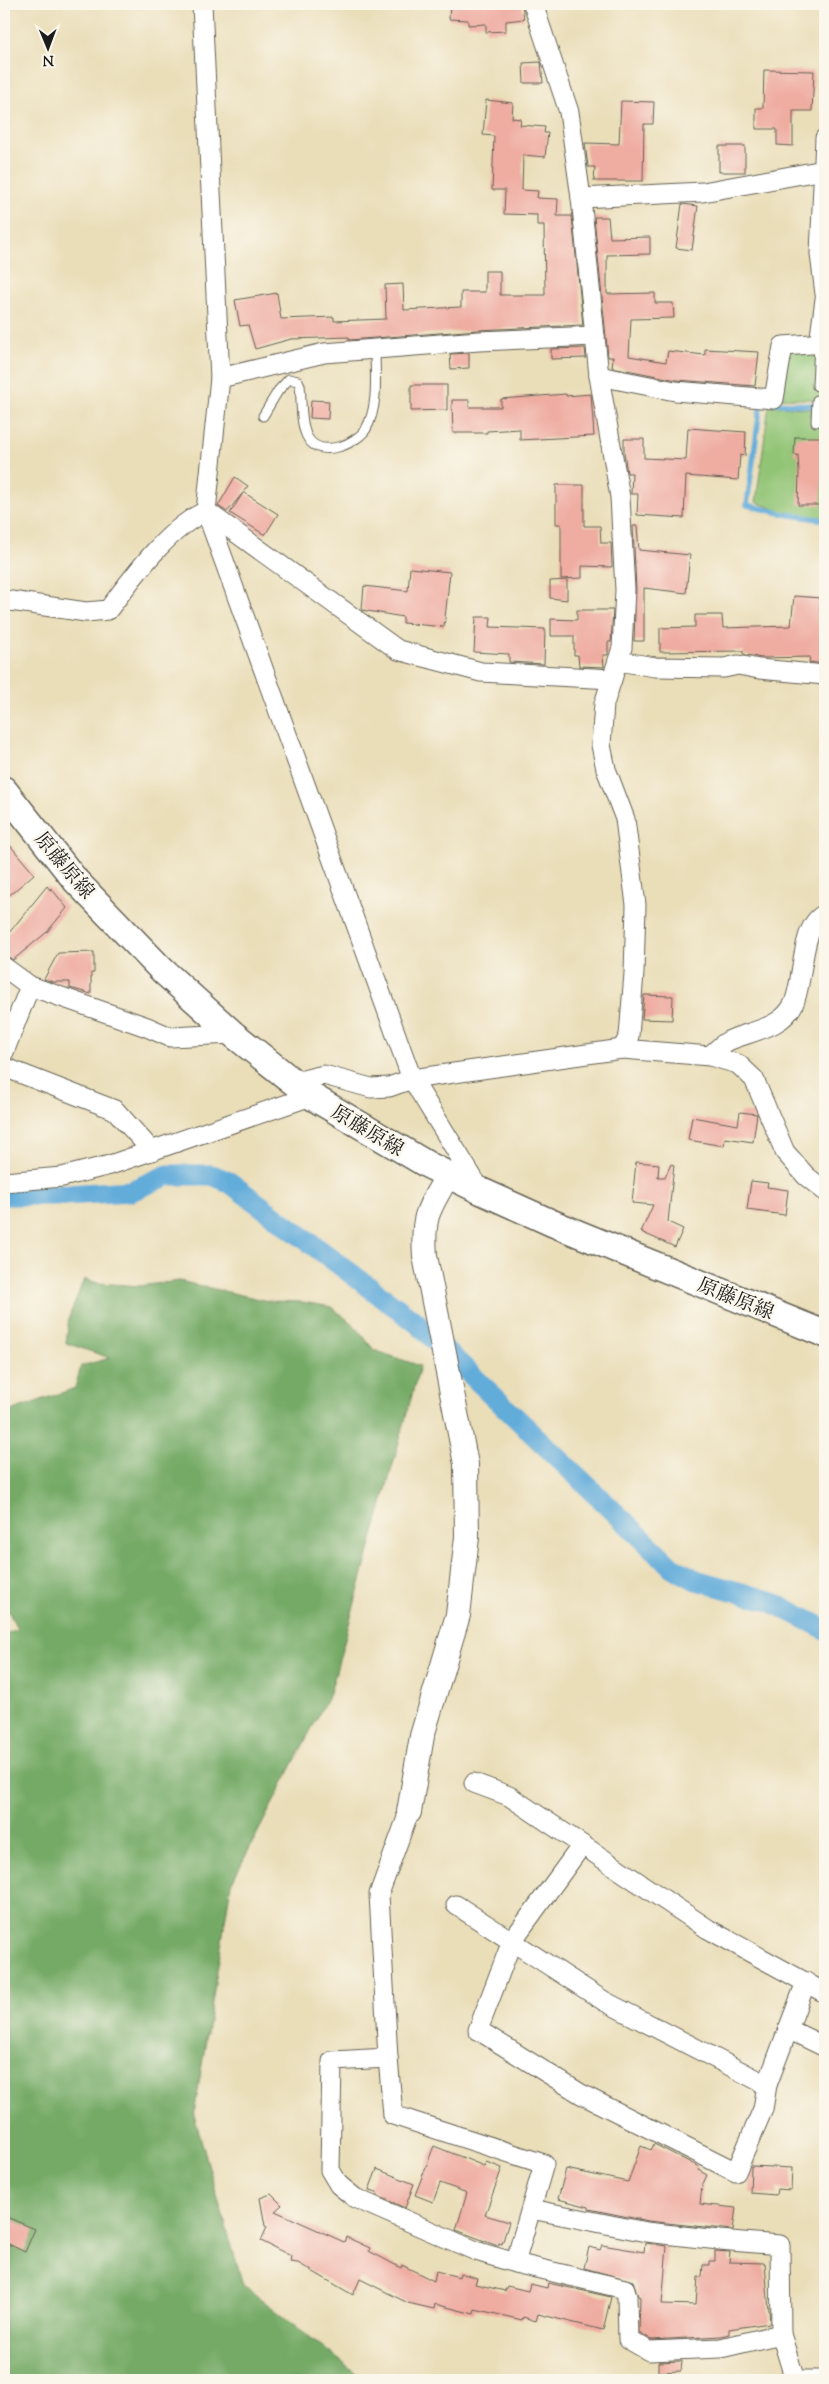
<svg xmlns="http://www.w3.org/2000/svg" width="829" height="2384" font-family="'Sorts Mill Goudy','Noto Serif JP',serif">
  <rect width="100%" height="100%" fill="#fbf7ec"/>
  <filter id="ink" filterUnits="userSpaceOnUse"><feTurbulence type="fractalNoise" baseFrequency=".02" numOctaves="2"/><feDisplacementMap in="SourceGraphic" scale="10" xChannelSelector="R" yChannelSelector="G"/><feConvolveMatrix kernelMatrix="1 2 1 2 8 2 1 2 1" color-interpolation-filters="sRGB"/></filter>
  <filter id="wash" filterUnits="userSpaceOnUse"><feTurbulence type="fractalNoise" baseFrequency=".0096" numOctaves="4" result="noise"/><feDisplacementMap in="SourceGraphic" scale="20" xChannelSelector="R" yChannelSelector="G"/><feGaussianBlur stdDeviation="1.12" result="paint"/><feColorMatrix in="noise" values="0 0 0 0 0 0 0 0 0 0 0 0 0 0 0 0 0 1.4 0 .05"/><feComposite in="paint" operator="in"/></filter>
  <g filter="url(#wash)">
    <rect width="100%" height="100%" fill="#eadeb9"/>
    <g fill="#91c475" stroke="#567048">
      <path d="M825,348V400L778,398L784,349Z"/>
      <path d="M769,405L825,410V518L784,513L756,502Z"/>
    </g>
    <path fill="#74aa66" stroke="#486341" d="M84,1279L98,1283L139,1286L179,1281L268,1301L303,1302L332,1307L355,1326L374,1350L420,1366L330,1693L231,1884L194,2115L243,2285L365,2380H4V1635L17,1629L4,1602V1417L13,1410L75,1388L81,1366L110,1358L66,1343L69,1317Z"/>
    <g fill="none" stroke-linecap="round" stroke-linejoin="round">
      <g stroke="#62acda" stroke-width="5.5">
        <path d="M763,402H761L747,505L784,514L825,520"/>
        <path d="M775,403L825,406"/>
      </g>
      <path stroke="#62acda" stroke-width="21" d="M4,1195H66L131,1191L168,1175H212L229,1182L417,1323L672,1567L696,1580L770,1601L825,1629"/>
    </g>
    <g id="blocks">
      <g fill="#efaca1">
        <path d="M450,4H522L524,19L506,21V31L486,32V24L468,25V20L449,19Z"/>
        <path d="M541,62L543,83H524L523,63Z"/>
        <path d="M764,70L814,71L812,111H793V146L777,145V129H756V108H763Z"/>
        <path d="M486,100L513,103L512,118L521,119L520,125L545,127L544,133H548L545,157L523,155L522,190L538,191L537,198L558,199L557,216H572L583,325L478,330L349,340V337L291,339L255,349L248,325L240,326L235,300L277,293L281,319L334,317V321L386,319L385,285L403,284L404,310L461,307V292H485V271H500V295H545L544,225H537V215L504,214L505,190H492L494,136L483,135Z"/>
        <path d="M621,101L654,102L653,124H644L643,181H594L595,167H588L585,143L619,144Z"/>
        <rect x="719" y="146" width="26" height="26"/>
        <path d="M682,204L698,206L692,250L676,248Z"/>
        <path d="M594,217H608L610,238L650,237V254L607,255V294L655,293V303H673L674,318L631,319L629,356L666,362L668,351L705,355V349L759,352L755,386L677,380L612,367L613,357H608Z"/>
        <path d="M585,348L586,358L551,359V349Z"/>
        <path d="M469,353V368L451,369L450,354Z"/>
        <path d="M411,385H447V410L411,411Z"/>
        <path d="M566,394V396L591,394L594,436L520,440V429L487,431V433H453L452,400H469V407H501V399Z"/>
        <path d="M311,400L329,401L328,419L310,418Z"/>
        <path d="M688,428L746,432L745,456L740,455L738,480L686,476L684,518L637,515L638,494H631L632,473H627L624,452V439H644V458L686,460Z"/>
        <path d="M795,437H825L821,505H798L799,472L798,455H794Z"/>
        <path d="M235,477L248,486L243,492L278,514L265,535L230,513L243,493L227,512L218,506Z"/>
        <path d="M556,485H584V526H600L601,543H611L612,567L582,566V578L561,579V524H556Z"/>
        <path d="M633,526H637L639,550L690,555L686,593L644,588V641H634L636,589Z"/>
        <path d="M410,568L450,572L444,627L403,623V617L362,610L364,586L408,591Z"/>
        <path d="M567,580V600L550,598V581Z"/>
        <path d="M794,596L821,598L820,611L825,612V664L809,662L810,657L761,658L743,654V651L660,652V628L695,627V615H722L723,628L791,626Z"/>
        <path d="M577,610H613L611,642H608V655H603L604,667L579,666L578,655H574V636H551V619L577,620Z"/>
        <path d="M476,617H491L490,627L545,629L544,664L509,662V654L474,652Z"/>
        <path d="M4,838L34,874L4,900Z"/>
        <path d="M47,886L50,890L51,888L67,908L47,932L13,960L4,954V939Z"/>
        <path d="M94,952V973H91V994L70,988V982H53L44,979L58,953Z"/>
        <path d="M644,995L673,996L672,1020L642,1019Z"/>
        <path d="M740,1112L757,1114L753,1142L725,1138L724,1146L688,1140L692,1117L738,1125Z"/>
        <path d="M636,1162L659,1164L658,1177H665L671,1164L674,1165L668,1222L683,1229L675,1247L641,1232L653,1205L632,1203Z"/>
        <path d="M751,1181L768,1183L767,1187L788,1190L785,1215L747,1210Z"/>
        <path d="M654,2144L699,2167L698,2170L707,2175L702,2186L700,2204L736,2208L733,2230L648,2221L589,2209V2207L558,2199L566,2169L628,2182L641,2146L651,2150Z"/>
        <path d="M434,2146L484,2166L486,2162L502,2168L485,2215L509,2222L502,2244L499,2243L498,2246L456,2230L467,2193L440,2183L433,2202L415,2195Z"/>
        <path d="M751,2166L792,2168L791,2190L777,2189L776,2195L750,2193Z"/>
        <path d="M377,2169L414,2184L405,2208L376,2195L377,2192L369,2190Z"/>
        <path d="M271,2194L282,2205L275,2211L344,2242L346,2237L370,2248L369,2251L401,2268L402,2265L434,2281L436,2271L459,2277L460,2273L477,2278L475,2284L505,2291L507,2286L528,2291L530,2284L547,2288L548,2283L611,2297L603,2330L538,2314L536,2321L523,2317L522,2320L475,2309L474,2314L435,2304L434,2309L408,2303L360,2279L353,2295L298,2263L290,2262L291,2256L261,2241L267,2227L265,2226L260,2198Z"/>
        <path d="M4,2216L35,2229L25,2252L4,2242Z"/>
        <path d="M645,2243L667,2246L662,2304L696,2305L698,2277H702L703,2265H709V2261H715V2251L730,2252L729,2262L765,2263L770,2323L729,2329V2334L721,2336L652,2340L639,2332L640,2297L638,2296L633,2281L584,2268L589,2247L600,2250L602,2245L644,2252Z"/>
        <path d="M682,2361L681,2371L658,2372V2362Z"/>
      </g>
    </g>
  </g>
  <g filter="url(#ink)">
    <use href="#blocks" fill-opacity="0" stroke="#646053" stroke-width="1"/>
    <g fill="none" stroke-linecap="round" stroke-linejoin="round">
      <g stroke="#646053" stroke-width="11">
        <g id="service">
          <path d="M817,386L819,344"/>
          <path d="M263,416L278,391L289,379L298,381L300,385C303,412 296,457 338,447C347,445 361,437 366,429C379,406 375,374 375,350"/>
          <path d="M816,422L817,400"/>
        </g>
      </g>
      <g stroke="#646053" stroke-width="21">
        <g id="minor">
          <path d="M202,4L220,378L206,511L412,1079L481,1191"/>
          <path d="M533,4L569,112L581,198L599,376L620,497L625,590L622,648L604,704L601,745L606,769L625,819L636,905L634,973L629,1036L622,1049"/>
          <path d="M825,138L820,254L825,294"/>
          <path d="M581,198L703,192L824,170"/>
          <path d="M819,344L825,299"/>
          <path d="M599,376L675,391L774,399L783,346L825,343"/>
          <path d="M220,378L324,353L479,341L595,336"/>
          <path d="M4,600L86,612L108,610C134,576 167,529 206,511L398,650L481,672L612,679"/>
          <path d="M618,661L655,667L724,668L738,665L759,669L825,675"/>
          <path d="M4,967L30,986L147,1027L170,1037L233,1034"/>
          <path d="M4,1052L30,986"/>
          <path d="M710,1056C715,1051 721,1045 728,1041C749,1031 781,1029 793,1005C805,981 799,926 825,914"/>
          <path d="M4,1067L115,1110L152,1151"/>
          <path d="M294,1082L324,1075L371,1088L389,1087L412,1079L622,1049L710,1056L738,1064L754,1079L785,1152L806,1176L825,1191"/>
          <path d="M4,1182L62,1177L110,1165L311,1096"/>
          <path d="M474,1783L509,1796L708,1929L825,1993"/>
          <path d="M409,1812L379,1894L388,2058L332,2061L330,2170L339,2185L355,2198L476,2251L515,2263L625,2289L627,2296L628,2339L649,2351L721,2348L781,2334L795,2380H825"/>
          <path d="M582,1845L512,1941L478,2030L581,2094L736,2172L763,2109L767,2085L806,1982"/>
          <path d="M456,1905L604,2001L767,2085"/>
          <path d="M788,2029L825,2047"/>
          <path d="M388,2058L393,2115L544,2164L515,2263"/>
          <path d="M531,2209L646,2232L719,2240L780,2245L781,2334"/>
        </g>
      </g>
      <g stroke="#646053" stroke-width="26">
        <path id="tertiary" d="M409,1812L422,1736L458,1615L467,1537L466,1464L425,1256C422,1215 428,1210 448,1175"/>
      </g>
      <g stroke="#646053" stroke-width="29">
        <path id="secondary" d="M4,790L76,881L163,971L233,1034L311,1096L428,1165L481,1191L552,1223L825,1334"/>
      </g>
      <use href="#service" stroke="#fff" stroke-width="9"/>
      <use href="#minor" stroke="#fff" stroke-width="19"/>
      <use href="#tertiary" stroke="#fff" stroke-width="24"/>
      <use href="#secondary" stroke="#fff" stroke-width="26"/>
    </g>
  </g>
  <g text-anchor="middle" stroke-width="5" stroke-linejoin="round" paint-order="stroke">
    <g font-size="20" fill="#1c1c1c" stroke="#fbf7ec">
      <text transform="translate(65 865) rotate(50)" y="7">原藤原線</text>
      <text transform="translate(368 1130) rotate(31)" y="7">原藤原線</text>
      <text transform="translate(736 1298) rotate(22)" y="7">原藤原線</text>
    </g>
  </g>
  <rect width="829" height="2384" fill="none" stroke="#fbf7ec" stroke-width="20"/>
  <g transform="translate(48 48) rotate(179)" stroke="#fbf7ec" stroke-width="4" paint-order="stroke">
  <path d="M0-4L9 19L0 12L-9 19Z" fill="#1c1c1c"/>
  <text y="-8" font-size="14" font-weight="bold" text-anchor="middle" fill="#1c1c1c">N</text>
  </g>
</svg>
